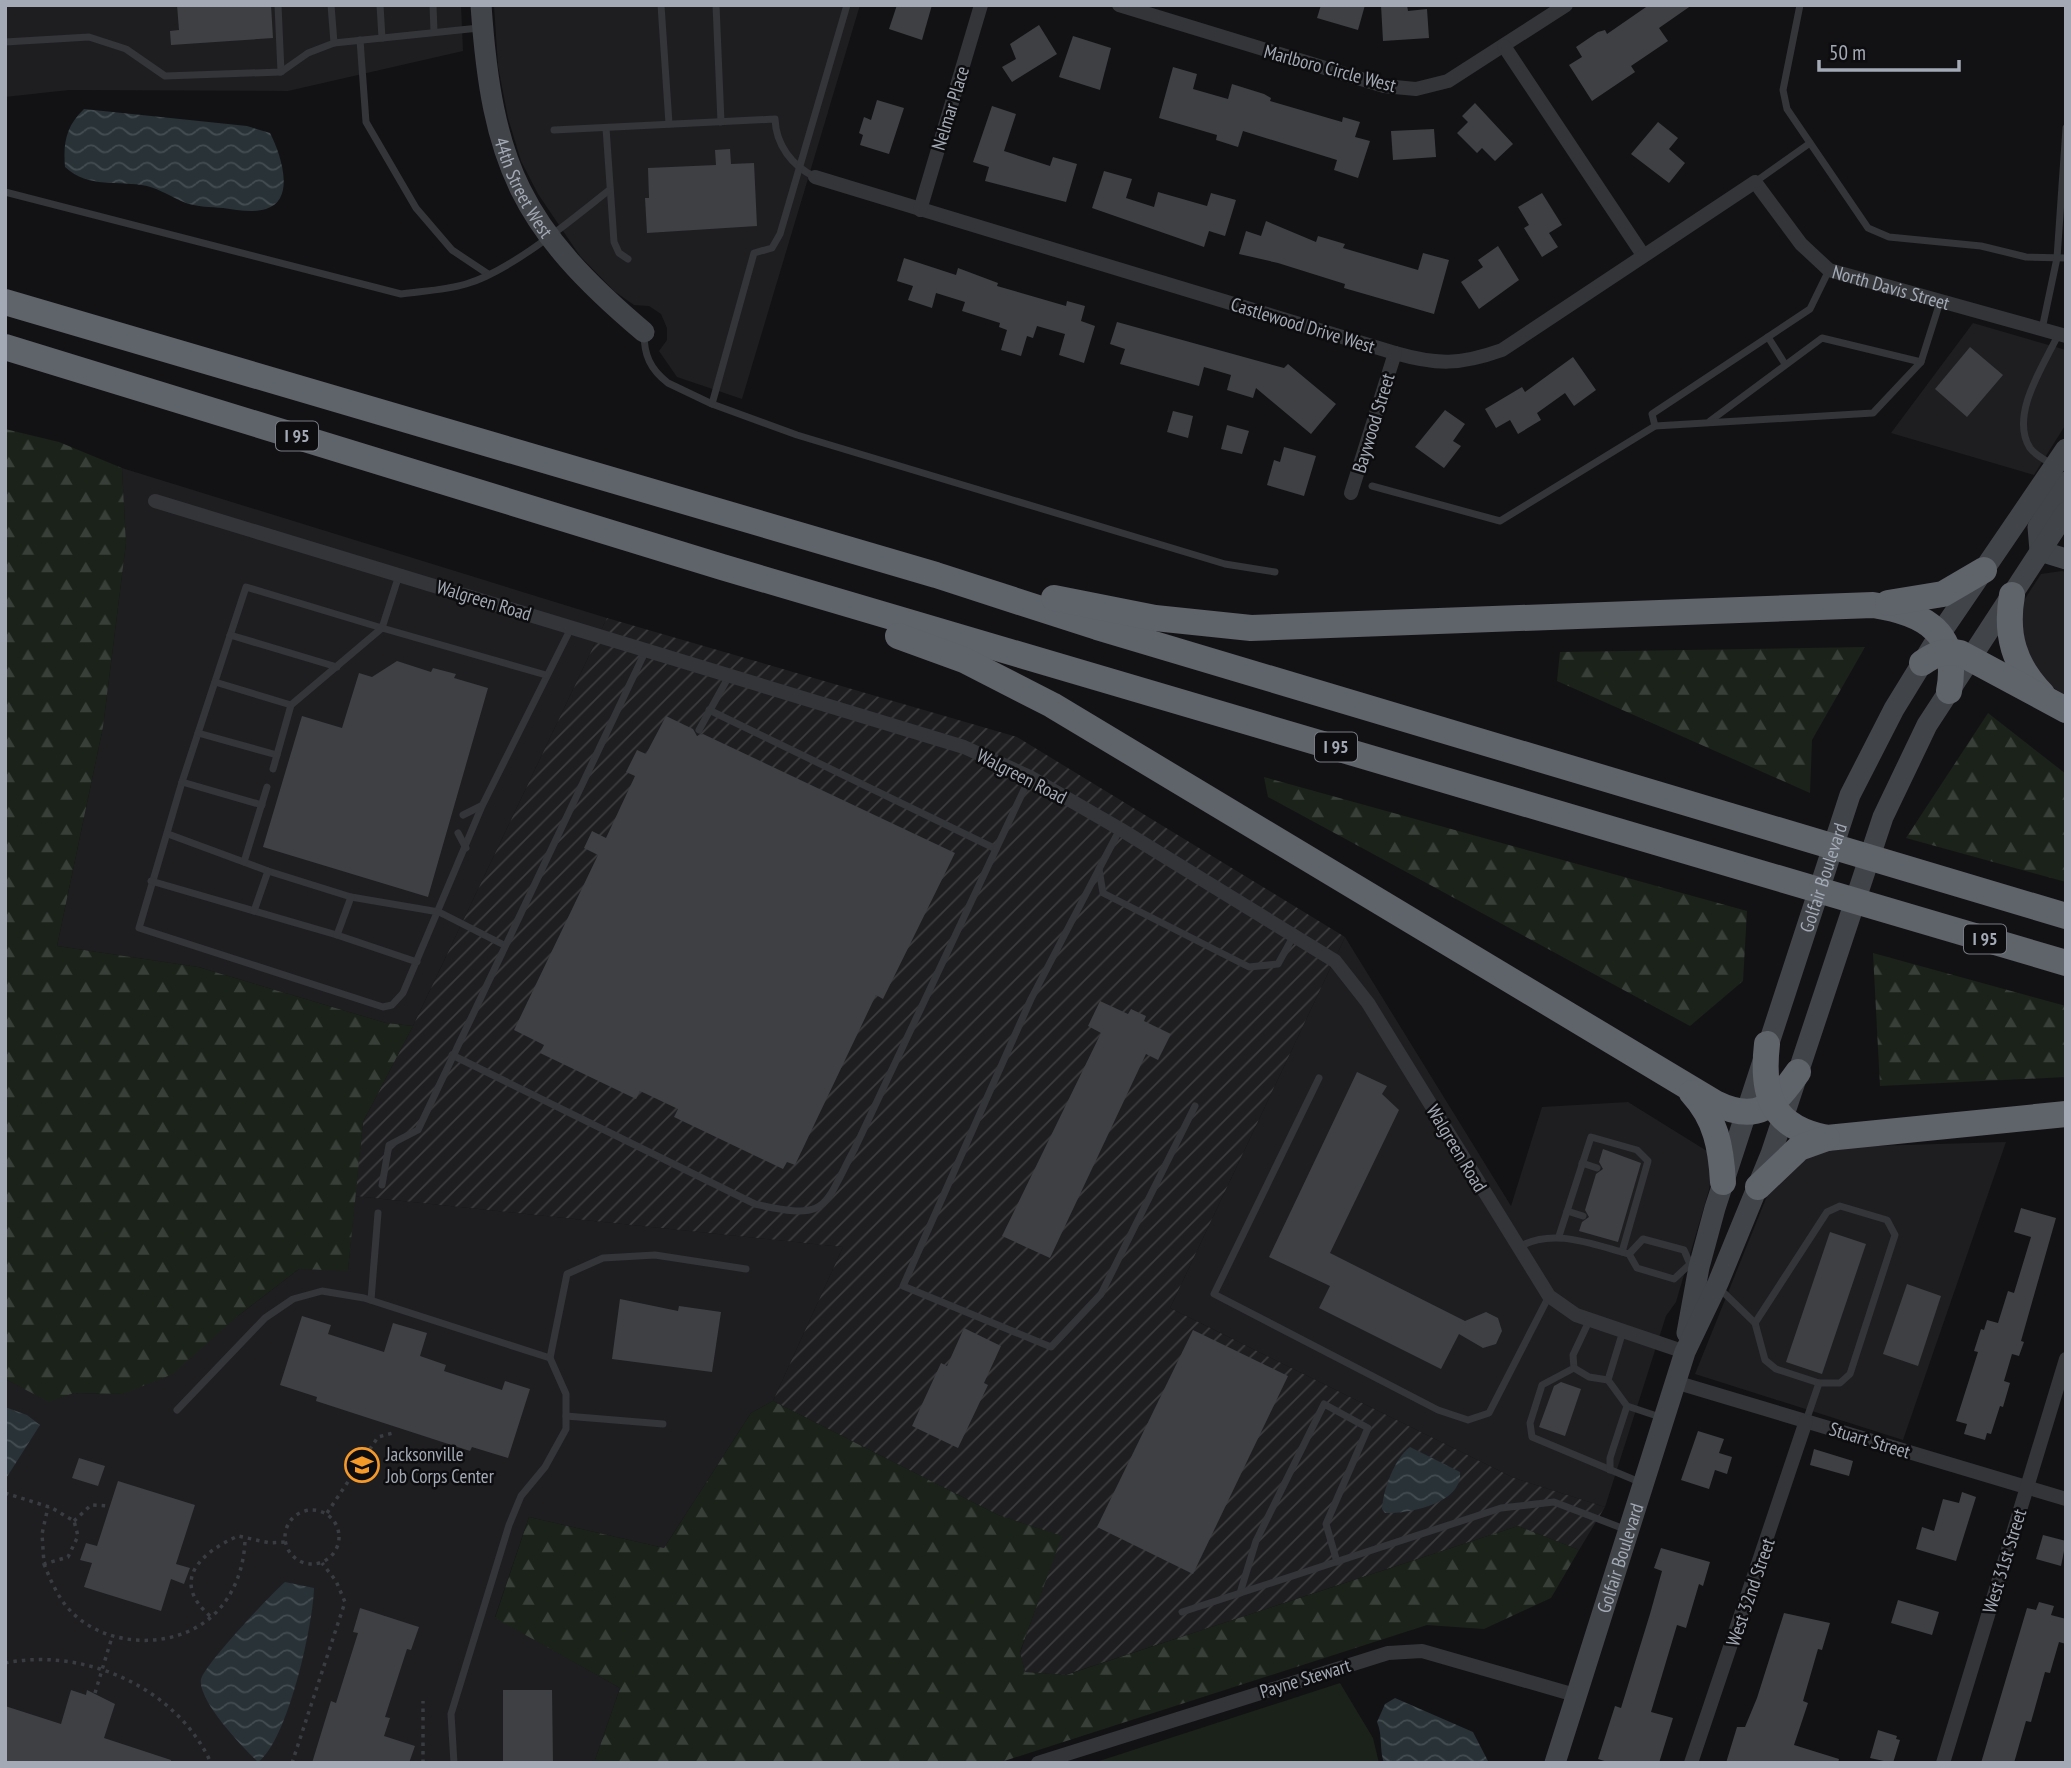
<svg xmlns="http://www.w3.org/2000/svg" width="2071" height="1768" font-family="'PT Sans Narrow',sans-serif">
  <defs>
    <pattern id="industrial-furrows" width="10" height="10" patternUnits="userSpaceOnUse" patternTransform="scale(1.75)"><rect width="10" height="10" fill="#1e1e21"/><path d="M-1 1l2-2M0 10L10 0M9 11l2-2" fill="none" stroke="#3c3c3f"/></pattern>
    <pattern id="forest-firs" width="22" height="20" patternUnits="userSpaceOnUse" patternTransform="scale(1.75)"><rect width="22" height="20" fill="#1a221a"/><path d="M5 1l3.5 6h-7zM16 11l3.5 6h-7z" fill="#383f39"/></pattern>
    <pattern id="water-waves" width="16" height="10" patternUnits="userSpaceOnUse" patternTransform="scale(1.75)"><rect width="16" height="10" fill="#283237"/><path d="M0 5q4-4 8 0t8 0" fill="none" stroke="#444d52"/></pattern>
  </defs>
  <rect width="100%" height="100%" fill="#121214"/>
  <g fill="#1e1e21">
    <path d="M5,5H461L463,51L288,91L69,90L5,97Z"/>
    <path d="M494,5H860L742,399L677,377L659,351L667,340V328L661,314L649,306L634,305L614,291L580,256L538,194L521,161L508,118L498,66Z"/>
    <path d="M1973,323L2066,350V424L2034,475L1891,433Z"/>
    <path d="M122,468L607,618L413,1026L386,1023L198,967L57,946L103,727L126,543Z"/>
    <path d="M2062,571L2066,572V696L2041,680L2022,659L2019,608L2041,574Z"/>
    <path d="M1345,937L1511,1206L1542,1107L1628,1102L1715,1156L1709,1190L1676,1302L1666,1316L1605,1507L1514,1478L1170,1308Z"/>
    <path d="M2006,1142L1903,1440L1695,1374L1767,1196L1793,1162L1837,1147Z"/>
    <path d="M355,1196L843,1247L773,1401L751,1413L664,1548L529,1517L495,1617L620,1688L594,1763H5V1379L49,1401L74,1393L123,1394L239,1315L299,1269L348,1270Z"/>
  </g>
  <path fill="url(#industrial-furrows)" d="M607,618L1017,737L1345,937L1170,1308L1514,1478L1605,1507L1579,1550L1518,1526L1065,1675L1025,1672L1020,1653L1061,1536L998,1515L773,1401L843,1247L355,1196L363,1122L413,1026Z"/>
  <path fill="#1a221a" d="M1340,1683L1373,1738L1379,1763H1093Z"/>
  <g fill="url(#forest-firs)">
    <path d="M5,429L59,442L122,468L126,543L103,727L57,946L198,967L386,1023L413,1026L363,1122L348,1271L299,1269L239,1315L173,1374L123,1394L74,1393L49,1402L5,1379Z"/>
    <path d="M1865,647L1812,740L1810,793L1557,681L1560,652Z"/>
    <path d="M1988,713L2066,774V882L1906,838Z"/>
    <path d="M1264,777L1747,911L1743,981L1690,1026L1268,797Z"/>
    <path d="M1873,953L2066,1006V1077L1880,1086Z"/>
    <path d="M773,1401L998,1515L1062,1536L1020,1652L1025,1672L1066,1675L1518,1526L1579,1550L1551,1598L1484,1629L1427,1625L998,1763H594L620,1688L495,1618L529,1517L664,1548L751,1413Z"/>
  </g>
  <g fill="url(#water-waves)">
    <path d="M84,109L247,126L270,133C280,152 297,200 266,209C252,213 237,210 223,208C211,207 197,207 186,203C173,198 160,189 147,186C118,180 89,189 65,167C63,143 66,126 84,109Z"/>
    <path d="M5,1407L27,1415L40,1425L5,1480Z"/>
    <path d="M1410,1447L1460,1472C1463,1503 1409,1514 1385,1513L1382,1509C1383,1490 1394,1459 1410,1447Z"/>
    <path d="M285,1582L314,1588C313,1625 288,1740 258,1762C244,1749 197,1700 201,1679C204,1665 271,1594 285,1582Z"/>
    <path d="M1395,1698L1473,1732L1489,1763H1384C1379,1749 1383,1736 1377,1722L1385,1704Z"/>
  </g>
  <g fill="#3e4044">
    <path d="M177,5H271L273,38L171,45L170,31L179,30Z"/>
    <path d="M897,5H932L922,40L889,29Z"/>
    <path d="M1321,5H1365L1358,30L1317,18Z"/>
    <path d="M1381,5H1407L1408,11L1427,9L1429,38L1383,41Z"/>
    <path d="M1649,5H1692L1659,28L1668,41L1631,66L1635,72L1592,101L1569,65L1582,57L1576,47L1598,32L1605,30L1607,34Z"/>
    <path d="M1039,25L1057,54L1012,82L1002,67L1016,59L1010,44Z"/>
    <path d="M1073,36L1111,48L1100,90L1059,77Z"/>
    <path d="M1173,67L1197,74L1193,89L1228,99L1232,84L1264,94L1271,98L1270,101L1342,122L1343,117L1360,122L1355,137L1370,141L1358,178L1334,170L1337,160L1243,131L1238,147L1216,140L1217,135L1159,118Z"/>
    <path d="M877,100L904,108L889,154L860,145L863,135L859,133L864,117L871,120Z"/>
    <path d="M1475,103L1513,144L1495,161L1482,148L1477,153L1457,133L1468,122L1462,116Z"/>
    <path d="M992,106L1016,114L1004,151L1050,166L1053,157L1077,164L1066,202L985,181L989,167L973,162Z"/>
    <path d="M1658,122L1678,138L1669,149L1685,163L1669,183L1631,154Z"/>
    <path d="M1434,129L1436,157L1393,160L1391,131Z"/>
    <path d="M730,149L731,164L754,163L757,226L647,233L645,198H649L648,168L716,165L715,150Z"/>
    <path d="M1104,171L1132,179L1126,198L1154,207L1158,192L1207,206L1211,193L1236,200L1225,236L1209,231L1204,247L1092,208Z"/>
    <path d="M1542,193L1562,225L1549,233L1558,247L1542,257L1524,228L1529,225L1518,207Z"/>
    <path d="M1266,221L1316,242L1318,236L1345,244L1343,248L1418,270L1423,253L1449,260L1434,314L1344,288L1345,284L1278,263L1239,254L1246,231L1261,236Z"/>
    <path d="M1498,246L1519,280L1479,309L1461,282L1483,267L1478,260Z"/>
    <path d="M904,258L956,275L958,268L998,283L997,286L1066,306L1067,301L1085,306L1081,321L1095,326L1084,363L1059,355L1065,334L1037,326L1033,338L1027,336L1021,356L1001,350L1007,330L999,327L1000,323L962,311L965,302L936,293L932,308L908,300L913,286L897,281Z"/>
    <path d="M1117,322L1284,368L1288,364L1336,404L1311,434L1256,388L1253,398L1227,390L1231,375L1204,367L1199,386L1120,364L1125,349L1110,344Z"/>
    <path d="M1970,347L2003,375L1967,417L1935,389Z"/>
    <path d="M1573,357L1596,390L1574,406L1565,393L1537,413L1541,420L1518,434L1510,420L1496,428L1485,409L1522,387L1525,392Z"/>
    <path d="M1445,410L1465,424L1453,441L1461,446L1444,468L1415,447Z"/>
    <path d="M1173,411L1193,416L1188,438L1167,432Z"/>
    <path d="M1227,425L1249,431L1242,454L1221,449Z"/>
    <path d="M1284,447L1316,456L1304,496L1267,485L1274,460L1280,462Z"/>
    <path d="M397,661L431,672L433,668L456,674L454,678L488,688L428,897L263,847L302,716L342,728L359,673L372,677Z"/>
    <path d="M666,716L693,729L697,736L703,734L955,853L883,999L876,995L795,1165L787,1162L783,1169L674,1117L678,1109L640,1091L636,1099L540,1053L544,1045L514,1030L598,855L584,848L592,831L606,838L635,776L626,772L637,750L646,754Z"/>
    <path d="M1100,1001L1128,1014L1131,1009L1146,1016L1144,1021L1171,1034L1158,1060L1146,1054L1050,1258L1002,1236L1101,1033L1088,1026Z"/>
    <path d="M1357,1072L1387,1086L1382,1094L1399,1110L1330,1253L1465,1321L1486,1312L1498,1318L1502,1331L1496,1344L1483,1348L1459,1334L1441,1369L1319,1308L1330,1286L1269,1257Z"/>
    <path d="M1603,1149L1641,1163L1618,1242L1579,1231L1582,1222L1589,1217L1585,1210L1596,1174L1603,1169L1599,1162Z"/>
    <path d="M2021,1208L2056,1218L2021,1341L2024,1342L2019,1356L2012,1354L2004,1381L2010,1383L2003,1407L2000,1406L1991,1434L1987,1433L1985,1440L1964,1434L1967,1424L1956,1421L1978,1352L1974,1351L1981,1329L1984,1330L1987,1320L1998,1323L2008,1291L2014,1293L2031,1237L2014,1232Z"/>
    <path d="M1830,1232L1866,1244L1822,1374L1786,1362Z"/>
    <path d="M1907,1284L1941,1296L1918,1366L1883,1354Z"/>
    <path d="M620,1299L678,1311L679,1306L721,1312L712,1372L612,1359Z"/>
    <path d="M302,1316L331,1325L328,1334L384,1352L393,1323L427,1333L420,1356L446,1365L444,1371L502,1390L505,1381L530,1389L508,1458L472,1447L470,1451L316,1401L317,1397L280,1385Z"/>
    <path d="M964,1328L1001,1346L984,1383L988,1385L958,1448L912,1426L941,1363L947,1366Z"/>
    <path d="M1193,1330L1288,1376L1193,1574L1097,1527Z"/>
    <path d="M1561,1382L1581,1389L1565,1436L1539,1427L1554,1386Z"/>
    <path d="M1698,1431L1724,1439L1719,1453L1732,1457L1727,1474L1715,1470L1709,1489L1681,1480Z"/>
    <path d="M1814,1449L1853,1461L1849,1476L1810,1465Z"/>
    <path d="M79,1458L105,1466L98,1486L72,1478Z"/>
    <path d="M118,1481L195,1505L176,1564L190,1568L184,1584L171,1579L161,1611L84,1587L92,1563L80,1560L86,1543L97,1546Z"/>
    <path d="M1962,1492L1976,1497L1956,1561L1916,1549L1922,1527L1934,1531L1943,1499L1959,1503Z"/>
    <path d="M2043,1535L2066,1541L2061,1566L2036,1559Z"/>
    <path d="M1661,1548L1710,1562L1703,1586L1699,1584L1686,1628L1677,1625L1651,1712L1673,1718L1659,1763H1611L1598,1759L1615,1706L1621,1708L1650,1614L1662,1571L1654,1568Z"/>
    <path d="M1898,1600L1939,1612L1932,1635L1891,1623Z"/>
    <path d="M2039,1602L2054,1606L2051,1615L2066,1619V1644L2059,1642L2050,1673L2045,1672L2031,1722L2026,1721L2014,1763H1981L2027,1608L2036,1610Z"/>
    <path d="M360,1608L419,1627L411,1650L407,1649L385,1717L390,1718L384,1736L415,1746L409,1763H312L331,1701L336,1703L358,1633L353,1632Z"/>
    <path d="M1784,1613L1830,1623L1822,1650L1818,1649L1803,1701L1808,1703L1794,1745L1839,1759L1838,1763H1726L1737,1727H1745L1757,1698Z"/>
    <path d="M71,1690L86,1695L87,1690L115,1704L104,1738L171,1760V1763H5V1706L61,1724Z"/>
    <path d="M503,1690H552L553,1763H503Z"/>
    <path d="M1878,1730L1897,1736L1896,1739L1900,1740L1893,1763L1870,1758Z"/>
  </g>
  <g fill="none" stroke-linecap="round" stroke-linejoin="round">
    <g stroke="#393c40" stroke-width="3.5" stroke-dasharray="3.5 5" stroke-linecap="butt">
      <path d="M5,1493C21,1498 37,1503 52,1508L74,1521L78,1536L68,1557L44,1564L42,1534L48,1507"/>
      <circle cx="312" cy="1537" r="27"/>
      <path d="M327,1513L378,1437L393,1433"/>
      <path d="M74,1521L91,1505L110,1506"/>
      <path d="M44,1564C50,1579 57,1595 67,1607C104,1651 184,1652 221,1607C237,1588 245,1562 245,1537"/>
      <path d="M210,1616C170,1581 200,1553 238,1536L270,1543L285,1542"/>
      <path d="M5,1663C85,1647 177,1688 211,1763"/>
      <path d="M95,1693L112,1637"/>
      <path d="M292,1763L345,1602L336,1581L322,1563"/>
      <path d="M423,1763V1701"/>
    </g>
    <g stroke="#333539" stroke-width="7">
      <path d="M278,5L281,72"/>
      <path d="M331,5L334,43"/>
      <path d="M380,5L382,38"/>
      <path d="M433,5L434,32"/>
      <path d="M661,5L669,124"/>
      <path d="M716,5L721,122"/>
      <path d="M1800,5L1783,90L1787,109L1868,228L1889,237L1981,246L2026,257L2066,258"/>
      <path d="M360,40L366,122L416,208L452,250L488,274"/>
      <path d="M5,42L89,37L126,49L165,76L281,72L308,53L334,43L479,28"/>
      <path d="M606,128L614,242L619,253L628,259"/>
      <path d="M554,130L775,119C776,145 792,166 815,177"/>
      <path d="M1755,182L1810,143"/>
      <path d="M5,192L401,294C423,291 446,290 466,284C511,271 571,220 608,191"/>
      <path d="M2042,329L2057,258L2066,128"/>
      <path d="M644,333C644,355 650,369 668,383L712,404L797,435L1225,564L1275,572"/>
      <path d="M1768,337L1785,364"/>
      <path d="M712,404L754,253L772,248L780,234L847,5"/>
      <path d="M1710,421L1822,338L1921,362"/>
      <path d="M1655,426L1652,414L1810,309L1829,270"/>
      <path d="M2052,464C2045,460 2035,455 2030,448C2009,415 2044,365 2058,335"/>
      <path d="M1372,486L1500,521L1655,426L1873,413L1921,362L1940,302"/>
      <path d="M399,575L382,628L246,587L182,782L139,928L383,1007L392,1005L403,993L482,806L571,628"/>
      <path d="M230,635L337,667"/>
      <path d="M215,682L291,705"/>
      <path d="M709,710L996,849"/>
      <path d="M699,730L729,676"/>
      <path d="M198,733L277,755"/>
      <path d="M273,769L291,705L382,628L546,675"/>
      <path d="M182,782L262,805"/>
      <path d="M463,815L481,806"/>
      <path d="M1120,829L1099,869L1103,893L1249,967L1278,964L1294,935"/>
      <path d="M458,833L466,848"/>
      <path d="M168,834L268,871L351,897L439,912L504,945"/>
      <path d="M244,862L267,787"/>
      <path d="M1099,869L1031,999L903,1286L1051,1347L1101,1294L1195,1106"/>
      <path d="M151,881L337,935L417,962"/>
      <path d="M254,911L268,871"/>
      <path d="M337,935L351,897"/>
      <path d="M452,1055L755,1204C830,1221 822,1209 855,1148L1030,777"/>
      <path d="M1319,1078L1214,1294L1438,1410L1468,1420L1489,1413L1549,1296"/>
      <path d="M1582,1163L1597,1168"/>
      <path d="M382,1185L389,1145L418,1130L646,650"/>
      <path d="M1567,1211L1583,1216"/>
      <path d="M1559,1236L1591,1137L1637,1150L1648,1161L1622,1252"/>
      <path d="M1519,1247C1553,1227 1594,1245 1629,1254L1637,1268L1674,1279L1690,1264"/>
      <path d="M1629,1254L1643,1239L1684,1250L1690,1264"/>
      <path d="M1720,1289L1755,1323L1765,1360L1776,1369L1819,1383L1806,1421"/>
      <path d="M371,1300L378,1213"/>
      <path d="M1590,1319L1573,1355L1574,1368L1542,1385L1530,1423L1532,1437L1642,1483"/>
      <path d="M1755,1323L1827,1212L1840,1206L1887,1220L1895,1235L1850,1374L1840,1383H1819"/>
      <path d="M1623,1331L1608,1380L1627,1406L1663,1418"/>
      <path d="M1574,1368L1589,1377L1608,1380"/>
      <path d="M177,1410L265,1318L293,1299L322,1291L364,1298L550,1358L567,1274L603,1258L655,1255L746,1269"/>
      <path d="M566,1416L663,1424"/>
      <path d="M1610,1470V1458L1627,1406"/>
      <path d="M1240,1593L1256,1541L1324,1404L1368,1428L1326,1524L1337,1562"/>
      <path d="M1182,1612L1501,1508L1554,1502L1627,1530"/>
      <path d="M454,1763L451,1714L509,1525L521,1496L545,1467L566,1429V1394L550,1358"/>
    </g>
    <g stroke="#333539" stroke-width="14">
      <path d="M1119,5L1384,86L1416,89L1448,81L1566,5"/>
      <path d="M1504,46L1643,255"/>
      <path id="s1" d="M815,177L1395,353C1437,365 1460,365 1502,350L1755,182L1801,244L1829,270L2066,336"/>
      <path d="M920,210L981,5"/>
      <path d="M1351,493L1395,353"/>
      <path d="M155,501L964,747L1030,777L1120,829L1335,961L1368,1003L1549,1296L1576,1315L1685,1352"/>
      <path d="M1675,1382L2066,1499"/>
      <path d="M1038,1763L1388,1653L1422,1651L1575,1695"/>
      <path d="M1691,1763L1806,1421"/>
      <path d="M1943,1763L2066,1359"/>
    </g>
    <g stroke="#414449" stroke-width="21">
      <path id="s2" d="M481,5C492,165 521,228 644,332"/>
      <path d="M2066,482L2038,527L2040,551L2066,559"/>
      <path id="s3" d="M1687,1333L1699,1267L1715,1208L1850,795L1894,709L1940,634L2066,449"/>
      <path id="s4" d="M1555,1763L1685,1352L1718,1283L1771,1154L1883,817L1927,725L2066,512"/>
    </g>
    <g stroke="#5f636a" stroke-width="26">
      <path d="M5,302L936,575L1097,627L2066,916"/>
      <path d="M5,347L722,567L2066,963"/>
      <path d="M2012,595C2005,635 2014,665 2042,694"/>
      <path d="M1054,598L1155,618L1251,628L1873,605C1925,613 1960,633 1949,691"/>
      <path d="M1888,603L1943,594L1984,570"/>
      <path d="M898,636L964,660L1052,705L1715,1103C1758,1124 1774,1106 1798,1072"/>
      <path d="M1922,663C1935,654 1944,650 1960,653L2066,710"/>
      <path d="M1767,1044C1761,1096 1772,1127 1827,1138L2066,1114"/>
      <path d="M1692,1093C1716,1119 1721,1147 1723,1182"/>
      <path d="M1758,1187L1799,1148L1827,1138"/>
    </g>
  </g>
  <defs>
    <g id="university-ring" transform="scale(1.75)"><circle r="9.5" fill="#0d0d0f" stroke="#f59929" stroke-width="1.5"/><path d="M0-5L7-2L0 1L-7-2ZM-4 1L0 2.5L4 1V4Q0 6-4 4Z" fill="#f59929"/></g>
  </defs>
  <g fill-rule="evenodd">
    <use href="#university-ring" x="362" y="1465"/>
  </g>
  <g text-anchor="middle" stroke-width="5" stroke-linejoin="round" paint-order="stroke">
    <g fill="#0d0d0f" stroke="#767b83" stroke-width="2">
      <rect x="276" y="421.5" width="42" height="29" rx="5"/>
      <rect x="1315" y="732.5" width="42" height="29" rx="5"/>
      <rect x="1964" y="924.5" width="42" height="29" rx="5"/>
    </g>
    <g font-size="18" font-weight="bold" fill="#a3aab5">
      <text x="297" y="442">I 95</text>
      <text x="1336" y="753">I 95</text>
      <text x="1985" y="945">I 95</text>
    </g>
    <g font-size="19" fill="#a3aab5" stroke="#0d0d0f">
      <text transform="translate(1330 68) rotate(15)" y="7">Marlboro Circle West</text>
      <text transform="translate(950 108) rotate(-73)" y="7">Nelmar Place</text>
      <text dy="7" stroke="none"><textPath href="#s2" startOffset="189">44th Street West</textPath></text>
      <text dy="7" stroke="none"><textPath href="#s1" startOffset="1199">North Davis Street</textPath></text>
      <text transform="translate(1303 325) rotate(17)" y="7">Castlewood Drive West</text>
      <text transform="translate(1373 423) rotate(-73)" y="7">Baywood Street</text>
      <text transform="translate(484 600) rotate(17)" y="7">Walgreen Road</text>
      <text transform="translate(1022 776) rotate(27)" y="7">Walgreen Road</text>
      <text dy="7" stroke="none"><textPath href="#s3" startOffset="476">Golfair Boulevard</textPath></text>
      <text transform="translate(1457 1148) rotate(59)" y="7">Walgreen Road</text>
      <text transform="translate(1870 1440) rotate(17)" y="7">Stuart Street</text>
      <text dy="7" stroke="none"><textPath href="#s4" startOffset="215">Golfair Boulevard</textPath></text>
      <text transform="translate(2004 1561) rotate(-73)" y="7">West 31st Street</text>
      <text transform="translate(1750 1592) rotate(-71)" y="7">West 32nd Street</text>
      <text transform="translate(1305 1678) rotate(-17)" y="7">Payne Stewart</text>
    </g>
    <g font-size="19" fill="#a3aab5" stroke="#0d0d0f" text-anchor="start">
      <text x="386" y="1461">Jacksonville<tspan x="386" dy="22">Job Corps Center</tspan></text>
    </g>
  </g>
  <rect width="2071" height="1768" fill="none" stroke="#a3aab5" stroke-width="14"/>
  <path d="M1819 60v10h140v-10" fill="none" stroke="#a3aab5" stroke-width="3.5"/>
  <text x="1829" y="60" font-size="21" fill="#a3aab5" stroke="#0d0d0f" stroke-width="5" paint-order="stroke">50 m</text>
</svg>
